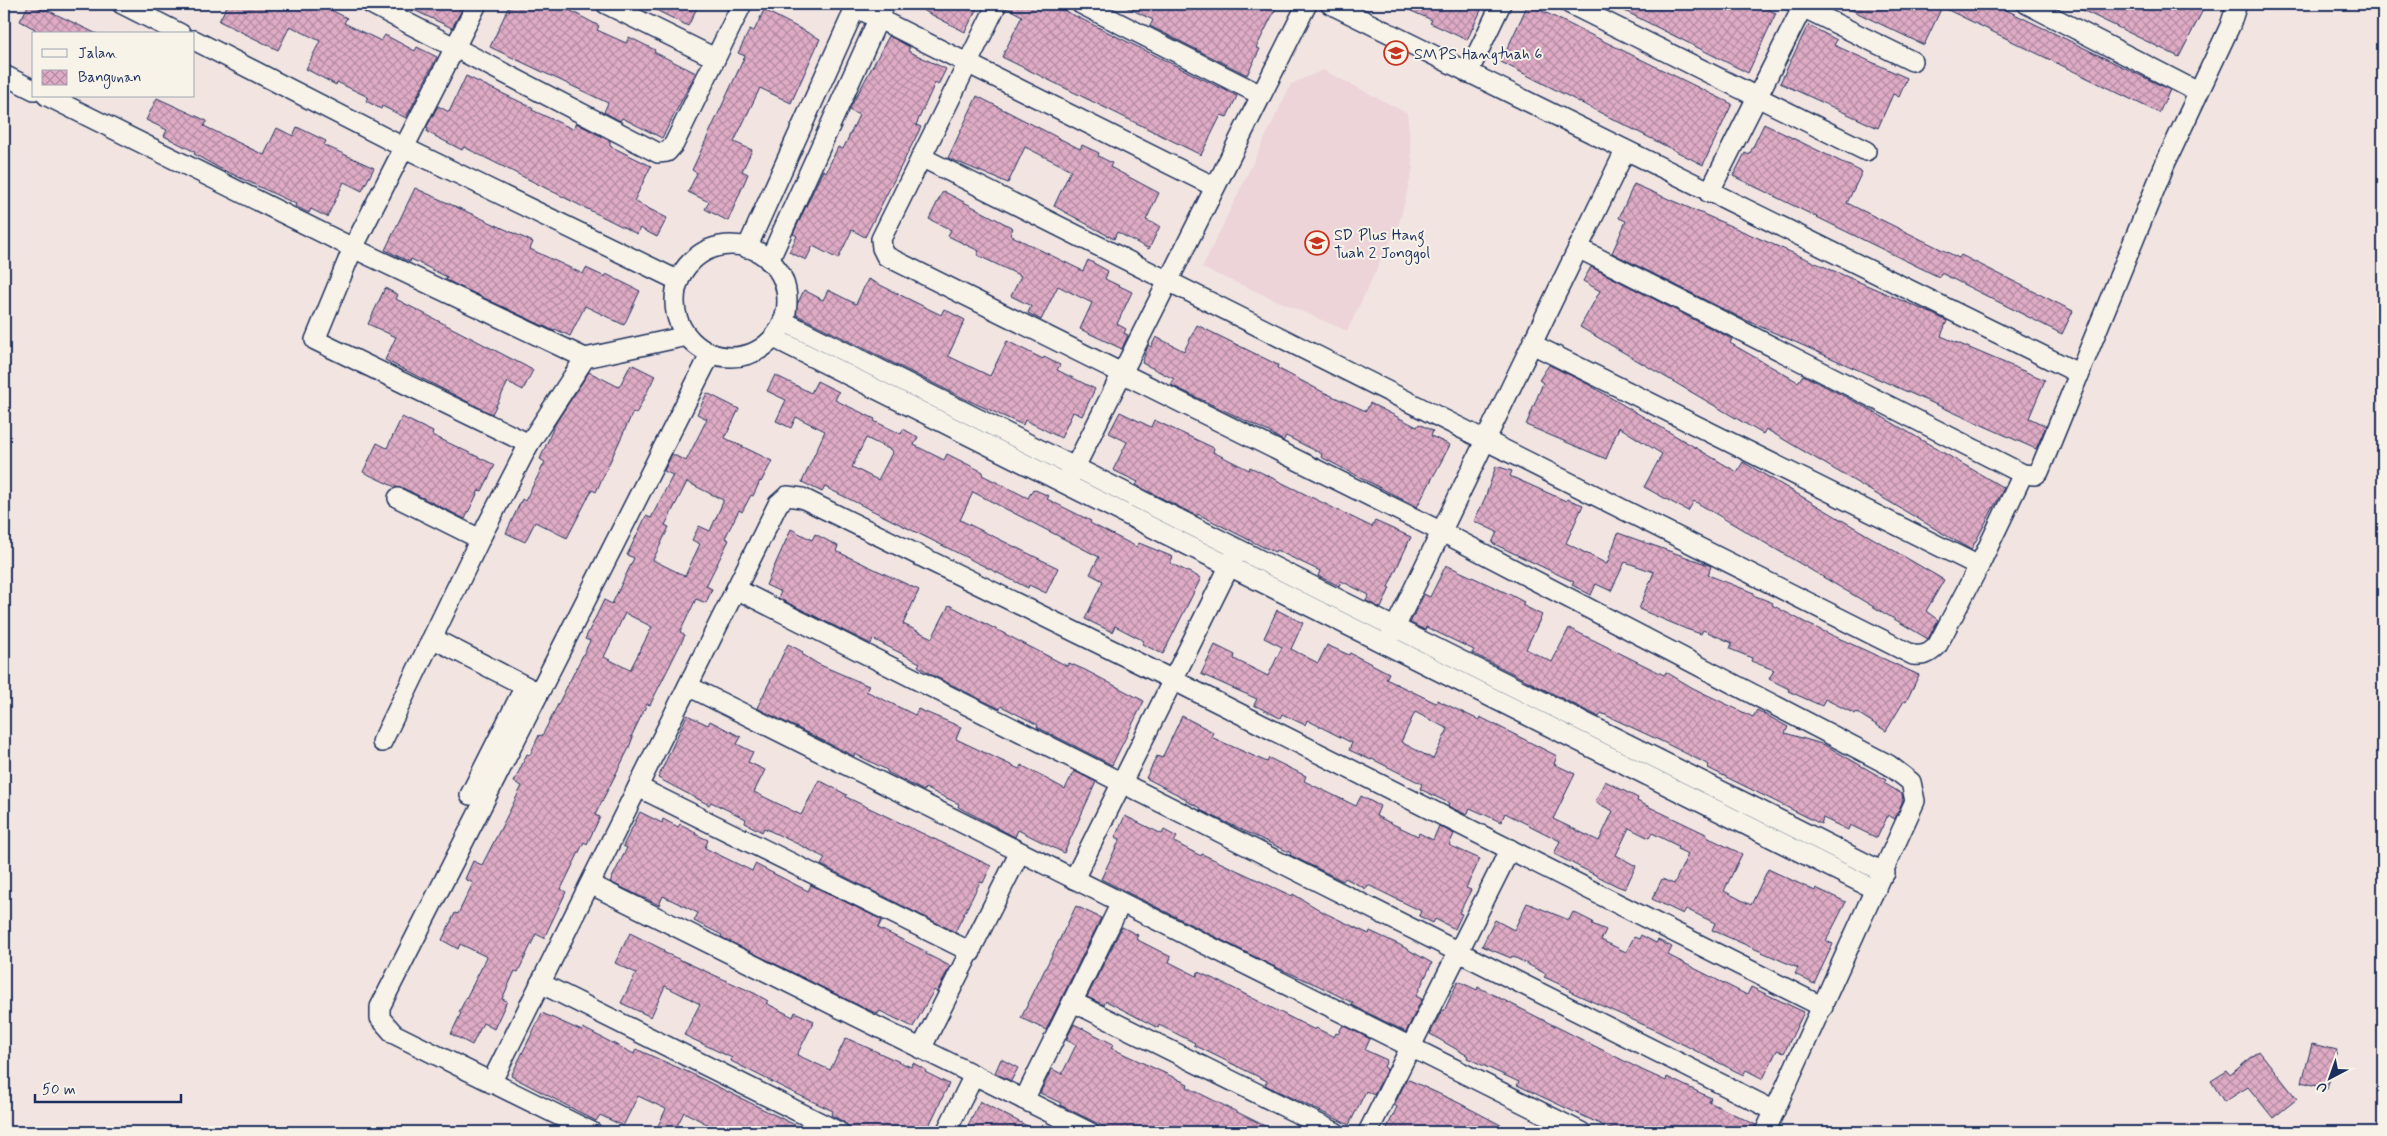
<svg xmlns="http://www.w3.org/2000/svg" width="2387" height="1136" font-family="Mynerve,sans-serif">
  <defs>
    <pattern id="building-cross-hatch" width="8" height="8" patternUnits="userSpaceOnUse" patternTransform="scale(1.25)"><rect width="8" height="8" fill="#dfabc5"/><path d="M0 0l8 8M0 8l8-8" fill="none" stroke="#b48ca3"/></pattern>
  </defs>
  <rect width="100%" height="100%" fill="#f2e5e1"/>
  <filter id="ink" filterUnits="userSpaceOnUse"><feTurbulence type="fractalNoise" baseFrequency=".02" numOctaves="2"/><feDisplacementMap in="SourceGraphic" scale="10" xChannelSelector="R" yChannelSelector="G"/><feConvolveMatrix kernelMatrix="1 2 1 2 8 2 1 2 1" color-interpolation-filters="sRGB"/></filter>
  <g filter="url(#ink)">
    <path fill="#ecd4d9" d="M1323,70L1407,113L1413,168L1400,221L1347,331L1202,268L1291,84Z"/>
    <g fill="url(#building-cross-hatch)" stroke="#1b2f5e" fill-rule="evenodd">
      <path d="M29,4L45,11V9L97,34H33L35,29L20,21Z"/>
      <path d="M228,4H319L347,18L344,23L381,41L385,35L415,51L417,47L437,57L406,118L382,106L381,109L366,101L368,97L337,82L336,85L306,69L320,41L290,26L278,50L219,21Z"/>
      <path d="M401,4H465L452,28Z"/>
      <path d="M510,4H558L599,26L597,30L626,43L629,37L655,50L654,52L696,73L662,138L622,118L620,121L604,112L608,103L490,47Z"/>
      <path d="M644,4H699L688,26Z"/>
      <path d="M911,4H979L965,32Z"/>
      <path d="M1008,4H1051L1237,96L1227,117L1221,115L1201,155L1002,57L1022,16L1007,8Z"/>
      <path d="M1120,4H1278L1256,48L1260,49L1247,75L1150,26L1153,20Z"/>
      <path d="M1395,4H1484L1467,40L1430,23L1432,20Z"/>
      <path d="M1528,4L1732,104L1703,165L1501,62Z"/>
      <path d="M1611,4H1758L1776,13L1748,73Z"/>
      <path d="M1839,4H1994L2170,90L2159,113L1942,7L1924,45Z"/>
      <path d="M2070,4H2206L2179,57Z"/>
      <path d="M764,10L820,39L791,103L760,88L734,142L752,150L742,171L748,174L728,221L705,209L709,202L688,192L697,173L692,170L745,56L738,53L750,29L754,31Z"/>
      <path d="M1808,25L1837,40L1834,45L1907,78L1899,97L1893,94L1878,128L1780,83Z"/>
      <path d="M889,36L910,47L908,51L946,69L938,85L935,83L916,125L921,127L865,237L852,230L838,259L813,246L806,260L789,252L797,236L793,234L823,170L826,172L838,147L843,149L859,115L849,110Z"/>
      <path d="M466,76L533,108L532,110L573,129L576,123L610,141V146L651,166L634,201L667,218L657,237L640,228L637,234L464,147L462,150L427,132L428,129L426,128L438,106L449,112Z"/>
      <path d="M977,96L1080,149L1082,145L1099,153L1098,156L1112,163L1110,167L1159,193L1146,220L1160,226L1149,249L1117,232L1114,239L1054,206L1071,170L1025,147L1008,183L948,158Z"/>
      <path d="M157,98L207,121L204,126L264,155L277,128L293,136L297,127L326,141L324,145L374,168L362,191L344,182L327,217L311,209L309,213L295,206L296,204L219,168L194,154L195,152L164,136L167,130L146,120Z"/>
      <path d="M1764,124L1862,172L1847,203L1959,258L1961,255L2073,311L2062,334L1941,273L1939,277L1733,176L1745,153L1749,155Z"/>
      <path d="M1634,184L1933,314L1947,321L1941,336L2045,380L2029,418L2046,426L2036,449L1741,318L1612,253L1626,221L1619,218Z"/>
      <path d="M415,188L533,242L530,249L583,274L586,268L605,277L606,274L640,291L624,325L585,306L570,336L555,329L554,331L446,280L447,277L411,259L410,262L385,250Z"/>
      <path d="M943,191L1013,228L1010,235L1083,271L1088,260L1108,271L1105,279L1132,292L1117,324L1126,329L1124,333L1128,335L1122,349L1080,329L1092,303L1058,286L1041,320L1028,313L1031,306L1011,296L1021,276L977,255L979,251L948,236L951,230L929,219Z"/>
      <path d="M1591,267L1732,339L1730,343L1798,382L1803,375L1867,408L2004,488L1971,550L1766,429L1763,434L1580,327L1600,291L1583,281Z"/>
      <path d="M868,279L941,315L944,309L965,320L948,356L990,376L1007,341L1043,359L1044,357L1060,365L1057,370L1095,389L1082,416L1073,412L1061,438L1025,420L1023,425L965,399L793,313L804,290L823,300L828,290L856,304Z"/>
      <path d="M385,288L398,295L396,299L533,370L523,390L508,382L492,414L385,360L396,337L368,324Z"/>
      <path d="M1197,325L1278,365L1277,368L1323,392L1366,411L1370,403L1417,427L1419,424L1433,431L1431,436L1450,445L1417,507L1321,457L1322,454L1286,436L1283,441L1269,432L1171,385L1174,379L1142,363L1148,345L1151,347L1156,337L1184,351Z"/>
      <path d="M631,364L655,376L636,414L633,412L596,492L592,490L567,538L535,522L525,542L506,533L522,499L525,501L545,462L540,459L555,424L589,372L619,387Z"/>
      <path d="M1549,365L1584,382L1737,472L1743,462L1944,580L1926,611L1938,620L1928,639L1694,501L1688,511L1644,487L1662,454L1619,427L1606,459L1526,425L1543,383L1539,380Z"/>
      <path d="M775,375L811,393L817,381L839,392L835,400L875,419L874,421L901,434L903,429L918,437L914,445L944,460L947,454L983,472L982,475L1028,498L1033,489L1049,496L1047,499L1091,521L1090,523L1137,547L1139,543L1173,557L1170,563L1201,578L1163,654L1142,644L1144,641L1115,626L1112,632L1085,619L1103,581L1090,574L1099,557L973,492L960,520L1058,568L1046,593L1029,585L1028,588L825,487L822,492L802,482L825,431L796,417L791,428L776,421L786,400L767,391ZM866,438L893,451L878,480L852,467Z"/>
      <path d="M707,393L739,409L725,438L772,461L761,482L760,481L753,496L751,495L742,512L739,510L725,538L729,540L706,586L712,589L706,603L696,599L680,632L685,635L650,705L647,704L631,737H633L628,750L595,815L600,817L587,844L584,842L561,889L566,892L544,938L536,934L518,972L515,971L502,999L507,1001L494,1029L483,1023L472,1045L451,1034L461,1013L459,1012L487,957L460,944L458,949L442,940L455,913L458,914L473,883L465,879L473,861L482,865L503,824L522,786L514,782L527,754L530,755L539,735L542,736L590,641L585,639L604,600L612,604L634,558L627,555L646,516L651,518L673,475L664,471L672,454L686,461L707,419L697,414ZM687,482L723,500V502L710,531L699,526L692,540L700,544L685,576L653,560L669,527L665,525ZM625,613L652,627L630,670L604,657Z"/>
      <path d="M1120,412L1151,427L1154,420L1214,448L1213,452L1249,470L1250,467L1372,527L1375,521L1411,537L1388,587L1390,588L1381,608L1366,601L1369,595L1341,581L1339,586L1318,576L1320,571L1276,550L1275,552L1261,546L1198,514L1197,516L1136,485L1138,482L1113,470L1127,442L1109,433Z"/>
      <path d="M402,417L433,432L432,435L495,465L482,491L479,490L465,519L403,488L395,487L363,472L377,443L387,448Z"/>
      <path d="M1496,466L1512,471L1510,476L1566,501L1567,499L1583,505L1566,543L1607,564L1618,533L1706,564L1711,566L1708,575L1754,593L1753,595L1773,603L1772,605L1810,625L1919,675L1906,702L1904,701L1886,731L1856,712L1855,714L1825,699L1822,706L1788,691L1789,689L1769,679L1774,670L1751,661L1752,658L1730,649L1732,643L1703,630L1701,634L1686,629L1639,609L1654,572L1625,562L1611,591L1596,584L1591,595L1572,585L1574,582L1492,543L1497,532L1474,521L1485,498Z"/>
      <path d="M791,529L812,540L815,534L838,546L836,551L919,590L903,624L932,638L949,605L1067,666L1069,663L1085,670L1144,701L1112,765L1037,727L1038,725L1001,706L1000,709L932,675L918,666L920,663L873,639L871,644L778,598L781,592L766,585Z"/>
      <path d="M1446,565L1509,594L1524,602L1522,605L1542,615L1526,649L1552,662L1569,628L1664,675L1666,672L1693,688L1753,717L1757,710L1788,727L1785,733L1825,745L1886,780L1884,783L1902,794L1903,800L1895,819L1888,815L1877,838L1850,825L1848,830L1823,818L1821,824L1708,768L1709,765L1663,742L1601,713L1599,717L1472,653L1474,650L1426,627L1425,630L1410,623L1424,594L1430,597Z"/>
      <path d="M1277,610L1303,623L1291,649L1318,663L1327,645L1349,655L1350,653L1389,673L1386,679L1436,703L1437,700L1479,720L1480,717L1557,756L1554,764L1575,774L1553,819L1599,841L1613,811L1595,802L1605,781L1638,798L1637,801L1708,835L1707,837L1742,854L1724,891L1751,905L1768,869L1815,891L1816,888L1846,902L1826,941L1833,944L1814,984L1795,974L1798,968L1712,930L1715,923L1686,909L1683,914L1652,899L1662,879L1674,884L1688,854L1677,849L1678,846L1652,833L1649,838L1629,828L1616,855L1636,866L1625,889L1617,886L1554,854L1560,841L1505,813L1501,822L1470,808L1467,815L1448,806L1449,803L1420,789L1422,784L1372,759L1371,760L1349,750L1352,743L1307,720L1305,725L1282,714L1280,718L1254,705L1257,699L1201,674L1215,645L1235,655L1234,659L1268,676L1282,647L1264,638ZM1415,712L1448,729L1433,759L1401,742Z"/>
      <path d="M788,644L803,652L802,654L818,664L869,686L866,691L915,715L918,709L961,727L956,739L1019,769L1021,765L1065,789L1074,771L1096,782L1064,853L1018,830L1015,837L958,807L959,804L925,788L924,791L887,772V770L855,754L854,756L757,708Z"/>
      <path d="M687,715L708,725L710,721L741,737L737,744L753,752L748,762L765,770L754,792L801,815L819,780L847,795L846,797L991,866L983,883L980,882L955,932L821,865L825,858L806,848L764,828L762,832L745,823L746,819L711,802L709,805L658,778Z"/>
      <path d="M1182,716L1213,732L1211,737L1267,762L1269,758L1306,776L1304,781L1356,806L1361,796L1380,806L1376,816L1418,836L1419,833L1433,840L1439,826L1454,834L1449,845L1480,859L1466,888L1471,890L1459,913L1462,914L1455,929L1435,919L1433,923L1419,916L1421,911L1368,885L1366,889L1345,878L1343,881L1341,880L1290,855L1291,853L1200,810L1201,808L1186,801V799L1146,778L1157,756L1162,758Z"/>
      <path d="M640,812L662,823L663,819L678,827L680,824L696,832L695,834L708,840L705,848L752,871L755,864L808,891L811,885L882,920L878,928L927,952L926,954L950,966L937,992L934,990L913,1027L880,1011L878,1014L862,1007L721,937L722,935L694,921L698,913L663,896L659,905L610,882L627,848L623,846Z"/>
      <path d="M1125,816L1162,834L1164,830L1177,837L1174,842L1201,856L1202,854L1292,896L1293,894L1325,913L1369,934L1370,931L1400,945L1432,963L1416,996L1422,999L1406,1032L1352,1005L1353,1003L1319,986L1271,965L1101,879L1120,839L1115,837Z"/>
      <path d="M1527,903L1569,920L1573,912L1593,922L1592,924L1606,930L1601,940L1626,952L1634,937L1639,939L1641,935L1656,943L1658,940L1672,947L1668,955L1747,995L1751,987L1804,1012L1784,1053L1777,1050L1763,1079L1746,1070L1743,1075L1653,1029L1569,991L1570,989L1544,977L1546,974L1512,956L1511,958L1482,946L1495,920L1514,930Z"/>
      <path d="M1076,906L1101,918L1046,1030L1021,1018Z"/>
      <path d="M1122,927L1138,935L1136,939L1171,957L1169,962L1197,976L1198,972L1225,984L1315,1030L1316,1028L1334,1037L1336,1033L1338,1034L1343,1025L1370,1039L1365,1050L1387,1060L1384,1067L1387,1069L1374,1095L1366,1091L1349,1125L1265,1085L1267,1081L1194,1045L1195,1043L1159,1025L1158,1028L1106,1001L1104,1005L1087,997Z"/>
      <path d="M630,933L664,950L663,952L754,993L768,1001L766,1003L793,1017L795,1012L814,1021L797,1055L830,1070L846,1038L911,1067L913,1063L926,1070L925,1072L949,1084L926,1132H850L844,1122L831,1115L833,1111L788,1090L731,1061L732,1058L684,1035L700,1004L665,986L651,1017L621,1003L636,973L615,963Z"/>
      <path d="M1458,981L1477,990L1478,987L1644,1071L1666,1081L1667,1077L1711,1098L1709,1102L1756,1125L1754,1132H1617L1517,1085L1519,1082L1467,1058L1468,1056L1430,1034L1442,1010L1444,1011Z"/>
      <path d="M542,1013L582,1031L583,1028L634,1054L636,1049L690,1073L809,1132H722L684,1112L674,1132H655L666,1109L638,1096L623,1126L600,1115L596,1121L511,1076Z"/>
      <path d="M1074,1024L1113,1044L1111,1048L1188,1084L1187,1087L1277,1132H1115L1060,1105L1061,1103L1040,1093L1052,1069L1062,1074L1076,1045L1066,1040Z"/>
      <path d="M2312,1044L2337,1050L2327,1089L2302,1082Z"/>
      <path d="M2259,1051L2297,1099L2273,1118L2248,1087L2224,1102L2211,1081L2227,1071L2230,1075Z"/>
      <path d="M1001,1059L1018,1068L1011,1081L995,1073Z"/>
      <path d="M1407,1079L1459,1103L1514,1132H1385L1397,1107L1394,1105Z"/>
      <path d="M980,1101L996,1110L1039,1132H965Z"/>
    </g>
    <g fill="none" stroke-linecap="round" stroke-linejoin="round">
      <g stroke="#1b2f5e" stroke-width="22">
        <g id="minor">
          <path d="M122,4L181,34"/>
          <path d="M371,4L658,153L667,152L674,144L742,4"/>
          <path d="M477,4L353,248L315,340L529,444"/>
          <path d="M606,4L715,58"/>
          <path d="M849,4L1215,187"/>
          <path d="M997,4L881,239L882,248L886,256L1442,532L1889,765L1911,782L1915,801L1765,1132"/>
          <path d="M1081,4L1261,95"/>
          <path d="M1330,4L2080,374"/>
          <path d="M1570,4L1866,151"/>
          <path d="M1796,4L1912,61"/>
          <path d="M2027,4L2198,92"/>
          <path d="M194,40L405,148L679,281"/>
          <path d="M1468,73L1501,4"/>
          <path d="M4,75L34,90"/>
          <path d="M47,96L353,248L585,358L687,336"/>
          <path d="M921,157L1913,655C1924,656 1929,654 1937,646L1979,566L2023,474"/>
          <path d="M1709,193L1804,4"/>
          <circle cx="731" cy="301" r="56"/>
          <path d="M747,248L857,4"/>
          <path d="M1578,248L2023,474L2035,475L2039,472L2165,164L2230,26L2237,4"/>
          <path d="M769,261L885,4"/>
          <path d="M783,321L1885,873"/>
          <path d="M774,338L1876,890"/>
          <path d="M1532,344L1979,566"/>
          <path d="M1069,479L1307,4"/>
          <path d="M398,498L480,539L529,444L585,358"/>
          <path d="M736,589L1775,1111"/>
          <path d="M1390,638L1625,151"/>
          <path d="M434,639L535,691"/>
          <path d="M688,686L1581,1132"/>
          <path d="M382,742L480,539"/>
          <path d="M638,787L971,952"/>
          <path d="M470,795L525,686"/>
          <path d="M1074,879L1235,555"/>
          <path d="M590,884L1089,1132"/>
          <path d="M540,983L839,1132"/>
          <path d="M1073,1002L1335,1132"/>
          <path d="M921,1049L1020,852"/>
          <path d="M491,1083L778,504L787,496L802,498L1173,680L1823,1007"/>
          <path d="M1024,1100L1121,903"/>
          <path d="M592,1132L394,1034L380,1018V1007L711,353"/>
          <path d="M946,1132L974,1075"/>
          <path d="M1368,1132L1510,849"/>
        </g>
      </g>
      <use href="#minor" stroke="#f7f3e8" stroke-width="19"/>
    </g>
  </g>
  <defs>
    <g id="school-ring" transform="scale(1.25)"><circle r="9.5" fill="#f7f3e8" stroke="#c8321e" stroke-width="1.5"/><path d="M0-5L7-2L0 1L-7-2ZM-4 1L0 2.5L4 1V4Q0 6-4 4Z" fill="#c8321e"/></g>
  </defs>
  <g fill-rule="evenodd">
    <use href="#school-ring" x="1396" y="53"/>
    <use href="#school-ring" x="1317" y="243"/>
  </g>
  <g text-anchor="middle" stroke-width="4" stroke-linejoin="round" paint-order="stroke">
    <g font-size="16" fill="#1b2f5e" stroke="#f7f3e8" text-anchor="start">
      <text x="1414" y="59">SMPS Hangtuah 6</text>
      <text x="1334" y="240">SD Plus Hang<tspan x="1334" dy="18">Tuah 2 Jonggol</tspan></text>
    </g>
  </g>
  <rect width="2387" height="1136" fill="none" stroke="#f7f3e8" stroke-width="20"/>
  <rect x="10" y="10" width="2367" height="1116" fill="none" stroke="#1b2f5e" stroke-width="2" filter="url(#ink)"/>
  <rect x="32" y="32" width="162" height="65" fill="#f7f3e8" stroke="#9fa5b1"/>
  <rect x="42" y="49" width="25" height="8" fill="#f7f3e8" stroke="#9fa5b1"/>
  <text x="78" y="58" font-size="15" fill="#1b2f5e">Jalan</text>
  <rect x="42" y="70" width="25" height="15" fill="url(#building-cross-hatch)" stroke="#9fa5b1"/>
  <text x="78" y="82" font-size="15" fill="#1b2f5e">Bangunan</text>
  <g transform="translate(2330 1078) rotate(221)" stroke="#f7f3e8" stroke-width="4" paint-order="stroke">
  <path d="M0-4L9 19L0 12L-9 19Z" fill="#1b2f5e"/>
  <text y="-8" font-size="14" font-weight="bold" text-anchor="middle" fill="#1b2f5e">U</text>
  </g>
  <path d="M35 1094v8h146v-8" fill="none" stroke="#1b2f5e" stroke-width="2.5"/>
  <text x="42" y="1094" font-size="15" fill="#1b2f5e" stroke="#f7f3e8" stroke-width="4" paint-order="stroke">50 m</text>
</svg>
